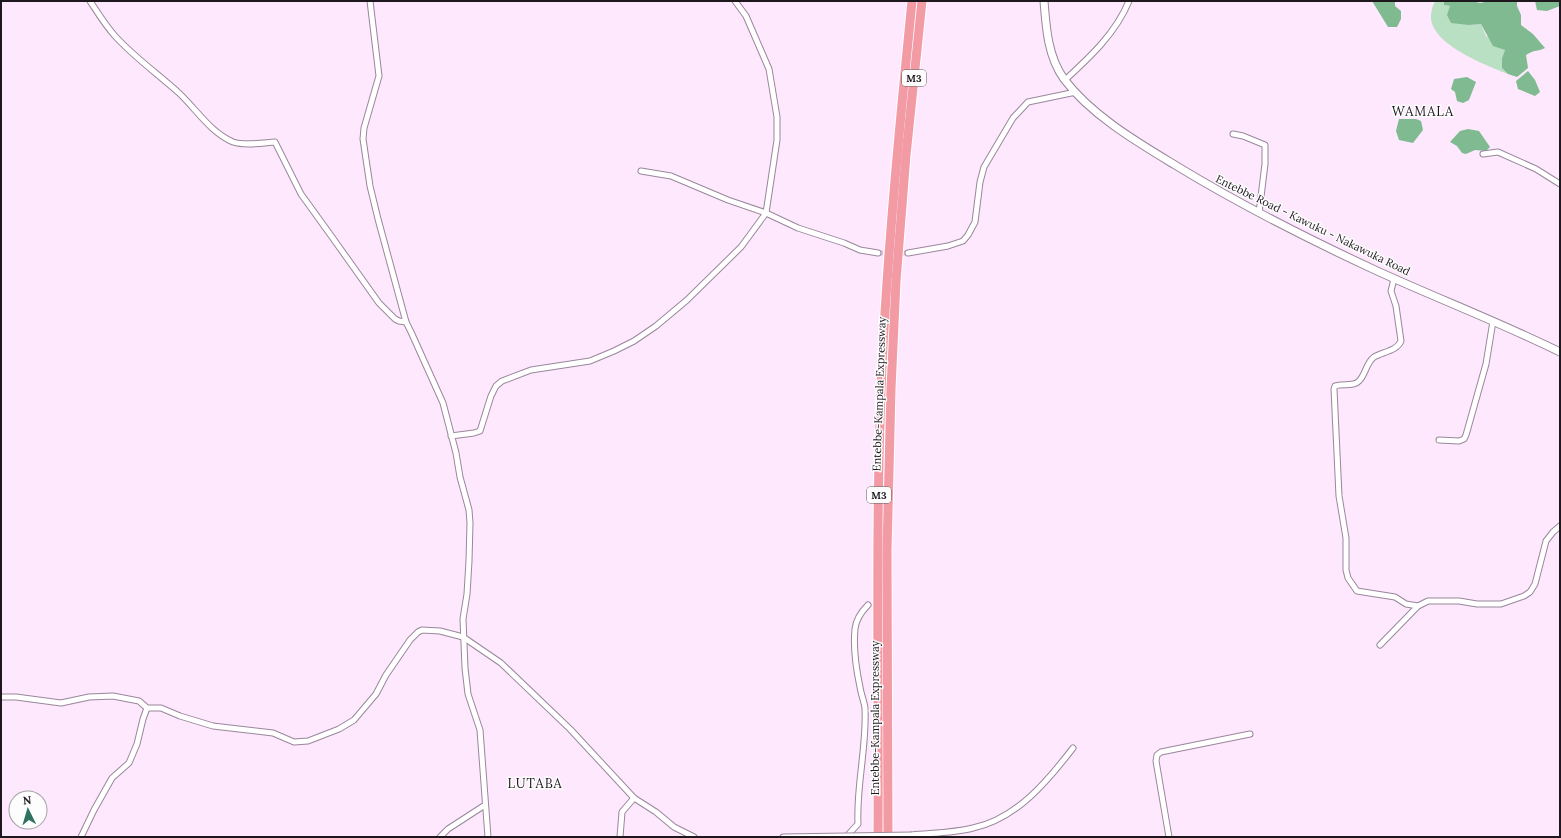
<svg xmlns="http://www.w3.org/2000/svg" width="1561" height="838" font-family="Lora,serif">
  <rect width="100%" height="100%" fill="#fde8fe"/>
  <path fill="#b9e0c2" d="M1436,1H1444V5L1451,6L1469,25L1481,24L1486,36L1505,50L1502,58V68L1508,74C1486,65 1429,44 1431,15C1432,10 1432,5 1436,1Z"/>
  <g fill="#80ba90">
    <path d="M1372,1H1395V6L1401,11V19L1397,27H1388Z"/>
    <path d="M1444,1H1472L1480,3L1489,1H1517V6L1521,15V25L1533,34L1545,48C1537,52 1535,49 1526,55L1528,68L1517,77L1508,74L1502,68V58L1505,50L1493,46L1481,24L1469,25L1451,23L1447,15L1450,6L1444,5Z"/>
    <path d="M1535,1H1560V6L1547,11L1537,10Z"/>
    <path d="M1528,71L1535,80L1540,92L1535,96L1518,89L1516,81Z"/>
    <path d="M1467,77L1476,82L1469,100L1463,103L1457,101L1455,92L1451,89L1454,79Z"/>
    <path d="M1399,119H1416L1421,121L1423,130L1413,143L1399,140L1396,131Z"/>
    <path d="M1468,129L1479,131L1490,147L1486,151L1475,150L1466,154L1462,153L1457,146L1450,142L1460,131Z"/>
  </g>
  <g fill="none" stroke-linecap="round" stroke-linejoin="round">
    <path stroke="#dcc9dc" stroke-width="5" stroke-dasharray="5 2.5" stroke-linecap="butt" d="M878,253H908"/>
    <g stroke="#9a879b" stroke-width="7">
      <g id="minor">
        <path d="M90,1C98,13 105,25 115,36C134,57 158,74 179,93C196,109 210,132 233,142C245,146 262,143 275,142L301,194L332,237L379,303L395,319L399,321L406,322L411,332L443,403L456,453L460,477L469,510L470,523L469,561L467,594L463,619L465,668L468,694L480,730L488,837"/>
        <path d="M370,1L379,76L364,128L363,139L370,186L378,219L406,322"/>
        <path d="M1065,80C1090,57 1116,33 1129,1"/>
        <path d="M1233,134L1243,136L1265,145V164L1259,213"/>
        <path d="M1483,154L1498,152L1536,169L1560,184"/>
        <path d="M641,171L671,176L728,200L766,213L798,228L844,243L860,250L878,253"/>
        <path d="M908,253L948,246L963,241L968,235L975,222L980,182L984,167L1013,118L1028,102L1076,92"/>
        <path d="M1394,279L1391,291L1396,306L1401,341C1397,351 1382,352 1374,357C1366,363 1366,374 1359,381C1354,387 1342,383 1335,386L1334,389L1339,496L1346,538V570L1348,578L1357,591L1395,597L1406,604L1418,606"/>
        <path d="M451,436L474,433L480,431L491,396L496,386L502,381L531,370L590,361L614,351L634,341L656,326L687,300L741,247L766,213L777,140V117L769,69L746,16L735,1"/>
        <path d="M1439,440L1459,441L1464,439L1466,435L1486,364L1493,321"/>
        <path d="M1380,645L1418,606L1428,601H1459L1477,604H1501L1524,596L1530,592L1535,584L1546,541L1553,532L1560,526"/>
        <path d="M1,697H16L61,703L89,697L113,696L139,701L147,708H161L180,716L213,726L273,733L294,742L308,741L339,729L354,720L376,694L386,675L410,640L418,632L422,630L440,631L463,637L501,663L570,729L634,798L656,812L674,827L694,837"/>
        <path d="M912,835C932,833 953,833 973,828C1016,819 1047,782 1073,748"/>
        <path d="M81,837L94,810L112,778L129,763L137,744L143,719L147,708"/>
        <path d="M440,837L448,829L485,805"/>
        <path d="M620,837L622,812L634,798"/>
        <path d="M783,837L846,836"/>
        <path d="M846,837L858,824C856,786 867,747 865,708C864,701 861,694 860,687C856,668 853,648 855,629C856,619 861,612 868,605"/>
        <path d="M1169,837L1156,761L1157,755L1161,752L1250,734"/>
      </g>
    </g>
    <g stroke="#9a879b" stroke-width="9">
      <path id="secondary" d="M1044,1C1046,28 1048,57 1064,79C1091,115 1137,142 1175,165C1239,204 1306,238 1375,270C1436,298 1499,322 1560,352"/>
    </g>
    <g stroke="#fff" stroke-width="11">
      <g id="motorway">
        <path d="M878,837C879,680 875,523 882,366C888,244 900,122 912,1"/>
        <path d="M888,837L887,552L891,389L896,281L906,155L922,1"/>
      </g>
    </g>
    <use href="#minor" stroke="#fff" stroke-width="5"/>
    <use href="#secondary" stroke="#fff" stroke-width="7"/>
    <use href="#motorway" stroke="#f39ba5" stroke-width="9"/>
    <g stroke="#9a879b" stroke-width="7" stroke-linecap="butt">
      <path id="minor-bridge" d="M846,836L912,835"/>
    </g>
    <use href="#minor-bridge" stroke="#fff" stroke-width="5"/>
  </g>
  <g text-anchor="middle" stroke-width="3" stroke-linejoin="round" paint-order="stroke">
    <g fill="#fdfdfd" stroke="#615c61" stroke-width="1">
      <rect x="902" y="70" width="24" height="16" rx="3"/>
      <rect x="867" y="487" width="24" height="16" rx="3"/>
    </g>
    <g font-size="10" font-weight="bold" fill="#1e171e">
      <text x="914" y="82">M3</text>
      <text x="879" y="499">M3</text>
    </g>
    <g font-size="11" fill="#1e171e" stroke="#fdfdfd">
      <text transform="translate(1313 225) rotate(26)" y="4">Entebbe Road - Kawuku - Nakawuka Road</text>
      <text transform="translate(879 394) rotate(-88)" y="4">Entebbe-Kampala Expressway</text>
      <text transform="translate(875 718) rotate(-90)" y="4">Entebbe-Kampala Expressway</text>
    </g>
    <g font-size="13" letter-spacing="1" fill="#1e171e" stroke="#fdfdfd">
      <text x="1423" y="116">WAMALA</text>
      <text x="535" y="788">LUTABA</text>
    </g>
  </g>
  <rect width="1561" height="838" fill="none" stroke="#1e171e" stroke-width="4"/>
  <g transform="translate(28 810) rotate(355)"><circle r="19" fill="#fdfdfd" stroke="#a4a1a4"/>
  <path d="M0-3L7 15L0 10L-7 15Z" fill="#2f705f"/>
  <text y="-6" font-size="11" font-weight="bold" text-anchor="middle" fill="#1e171e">N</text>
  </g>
</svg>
